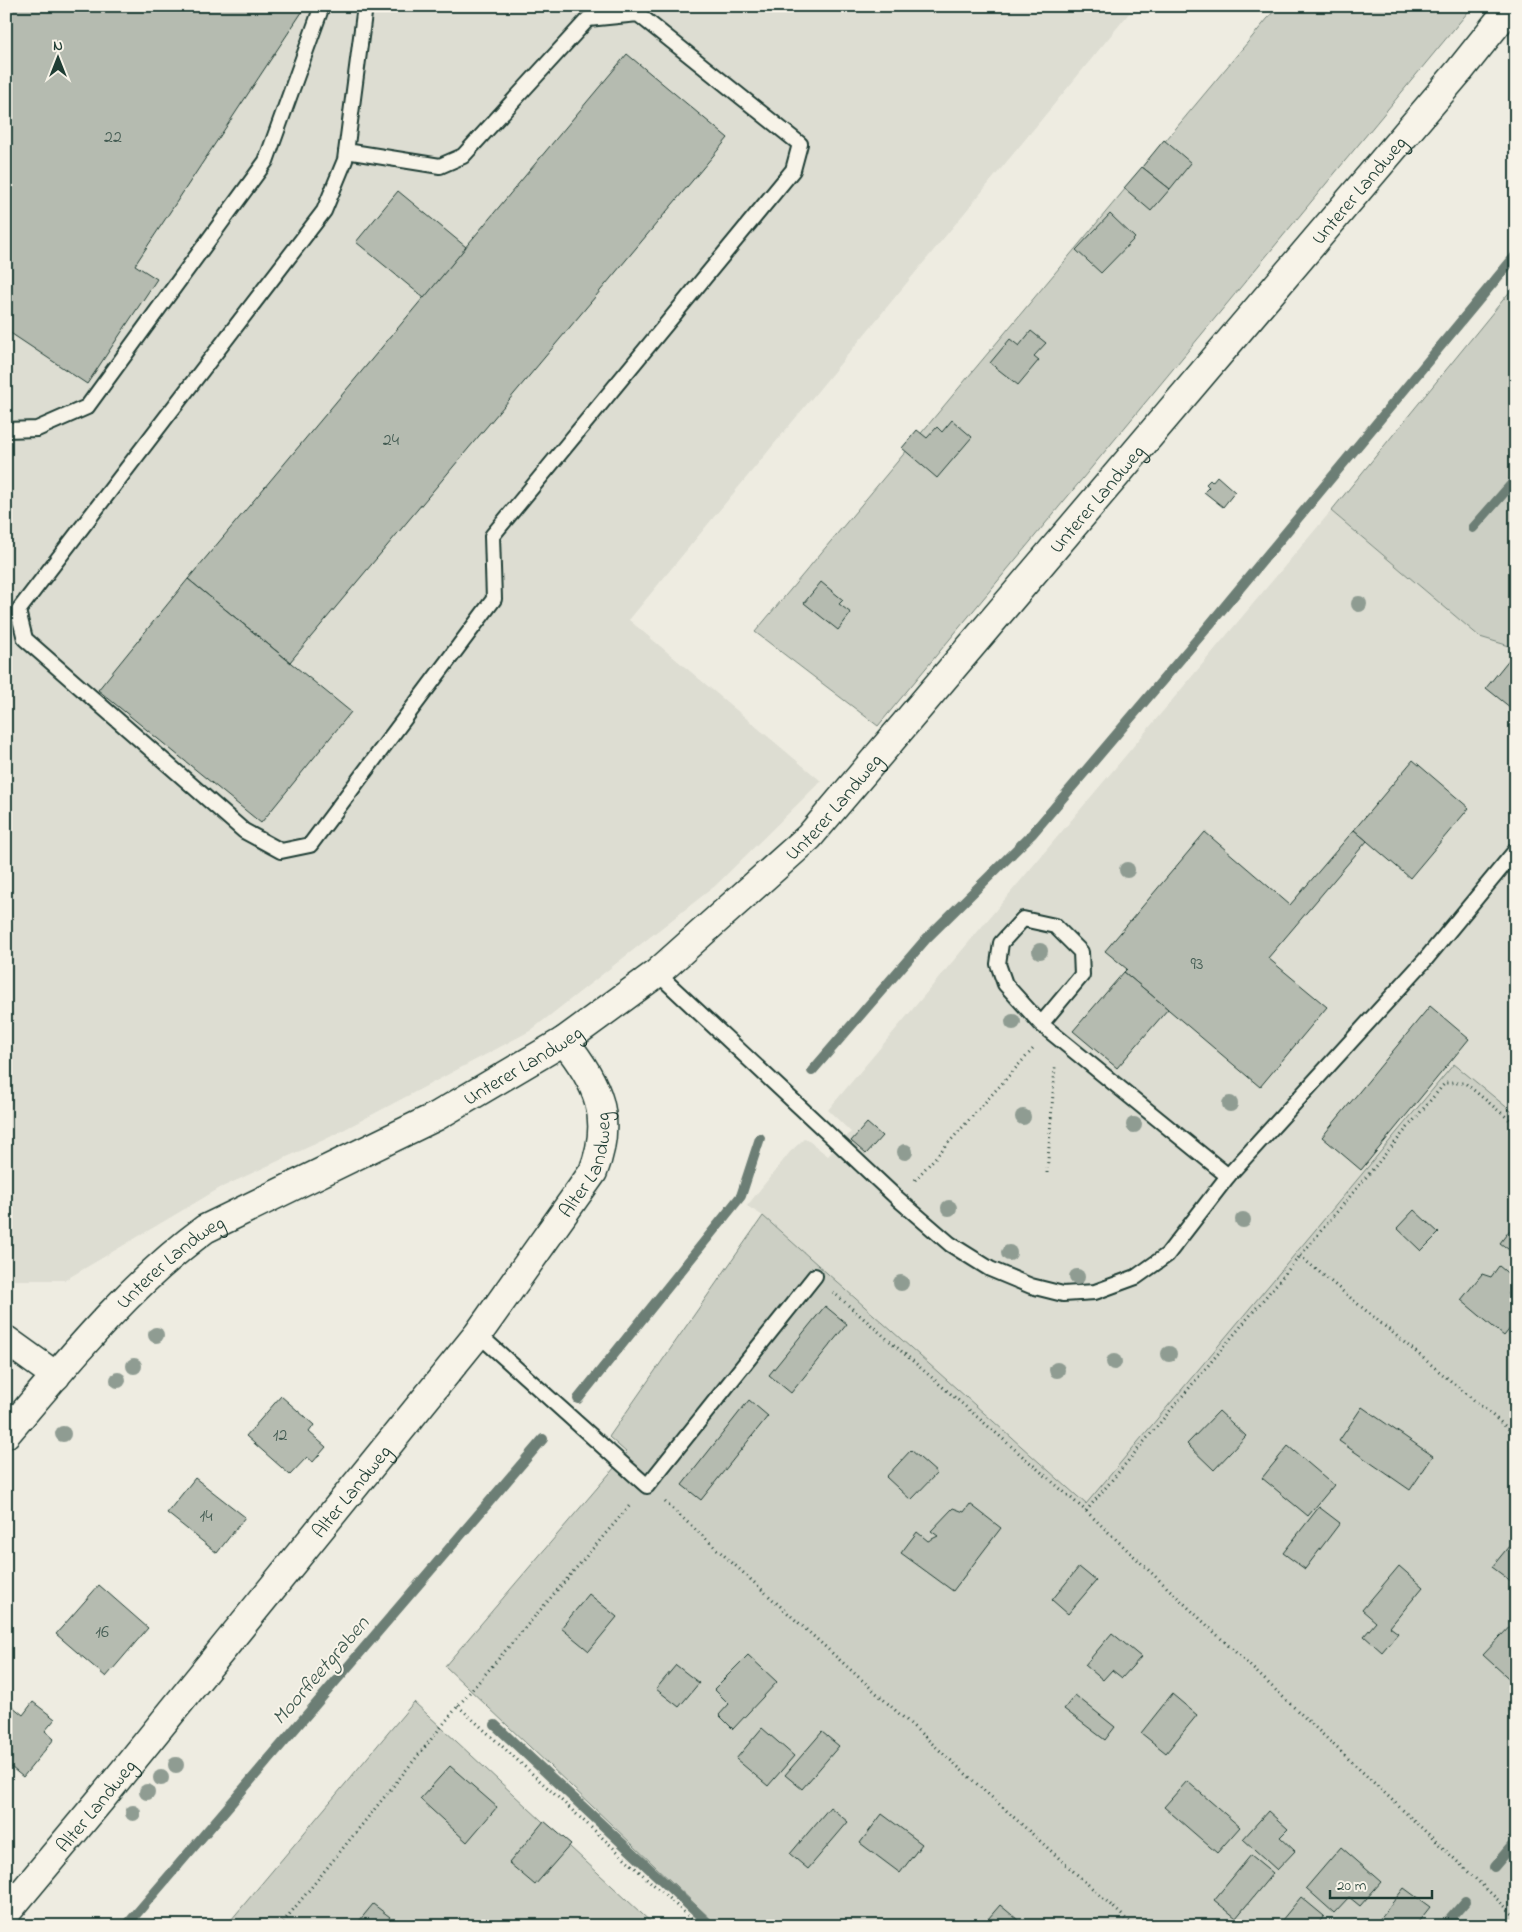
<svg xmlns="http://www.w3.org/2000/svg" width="1522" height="1932" font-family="'Indie Flower',sans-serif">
  <rect width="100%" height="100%" fill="#eeece1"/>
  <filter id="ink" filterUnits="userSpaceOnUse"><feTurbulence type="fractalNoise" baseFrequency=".02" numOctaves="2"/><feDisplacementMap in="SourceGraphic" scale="10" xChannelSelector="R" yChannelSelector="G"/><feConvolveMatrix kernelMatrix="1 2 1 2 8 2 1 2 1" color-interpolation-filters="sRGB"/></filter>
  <g filter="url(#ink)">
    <g fill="#ddddd2">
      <path d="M6,6H1135L629,620L821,781L715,886L530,1031L328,1138L220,1188L65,1280H14L6,1274Z"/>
      <path d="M1331,511L1480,637L1516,648V1115L1454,1065L1086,1504L763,1216L747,1206L790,1152L805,1138L828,1156L851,1132L828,1110Z"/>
    </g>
    <g fill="#cccfc4" stroke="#76867c">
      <path d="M1278,6H1473L878,726L755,632Z"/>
      <path d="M1516,284V648L1480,637L1331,511Z"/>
      <path d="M1454,1064L1516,1115V1926H718L445,1666L627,1453L609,1437L763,1216L1086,1504Z"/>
      <path d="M414,1702L655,1926H226Z"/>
    </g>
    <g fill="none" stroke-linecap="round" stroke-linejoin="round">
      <g stroke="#6c7e74" stroke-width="10">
        <path d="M1473,528L1516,479"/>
        <path d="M812,1071L926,939L1032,834L1206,629L1516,255"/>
        <path d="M578,1399L741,1196L760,1138"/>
        <path d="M495,1725L711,1926"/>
        <path d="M1494,1867L1516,1841"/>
        <path d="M126,1926L543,1439"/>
        <path d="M1444,1926L1465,1902"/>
      </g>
    </g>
    <g fill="#b5bbb0" stroke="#1f3d34">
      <path d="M6,6H306L135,265L157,279L87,384L6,330Z"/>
      <path d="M627,54L728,138L290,662L188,579Z"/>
      <path d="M1164,140L1191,163L1170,189L1142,167Z"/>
      <path d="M1142,167L1170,189L1151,211L1124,188Z"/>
      <path d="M398,191L466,247L424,298L356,242Z"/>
      <path d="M1110,214L1135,238L1101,273L1076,250Z"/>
      <path d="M1031,331L1046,343L1034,356L1039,360L1018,385L990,363L1010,339L1019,346Z"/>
      <path d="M952,420L972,437L937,478L902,448L917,430L927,438L937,427L942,432Z"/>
      <path d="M1217,476L1235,492L1223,507L1204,492L1209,487L1206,484L1210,480L1212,482Z"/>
      <path d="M188,579L351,712L261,823L98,690Z"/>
      <path d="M821,582L843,600L839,604L851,613L838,630L804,603Z"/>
      <path d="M1515,652H1516V712L1486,688Z"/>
      <path d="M1413,760L1469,808L1410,878L1354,830Z"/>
      <path d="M1354,830L1367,841L1268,958L1327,1007L1260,1087L1124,972L1127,969L1105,951L1205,832L1290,905Z"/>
      <path d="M1124,972L1168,1009L1117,1068L1073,1031Z"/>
      <path d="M1430,1006L1469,1039L1361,1170L1322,1137Z"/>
      <path d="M867,1123L882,1136L866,1154L851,1141Z"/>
      <path d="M1414,1210L1439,1233L1421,1251L1397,1228Z"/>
      <path d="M1516,1222V1255L1500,1243Z"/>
      <path d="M1499,1266L1516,1280V1284L1508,1294L1516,1300V1321L1504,1336L1461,1300L1482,1274L1491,1277Z"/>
      <path d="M825,1306L847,1324L791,1393L769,1375Z"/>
      <path d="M281,1396L314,1425L309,1432L326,1447L313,1462L307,1457L290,1475L246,1436Z"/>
      <path d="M749,1400L768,1416L701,1500L682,1485Z"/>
      <path d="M1362,1407L1433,1456L1410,1490L1339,1441Z"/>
      <path d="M1219,1411L1246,1436L1214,1470L1187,1444Z"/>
      <path d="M1288,1446L1334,1485L1308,1516L1262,1478Z"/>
      <path d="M911,1450L937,1473L911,1500L886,1477Z"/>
      <path d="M195,1478L245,1517L217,1553L167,1513Z"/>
      <path d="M970,1504L1001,1528L953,1591L901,1553L917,1532L928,1541L938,1536L931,1531L953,1508L964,1512Z"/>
      <path d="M1319,1507L1340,1523L1305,1569L1283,1553Z"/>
      <path d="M1514,1540L1516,1541V1585L1492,1567Z"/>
      <path d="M1399,1566L1423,1587L1390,1627L1398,1633L1382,1652L1364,1636L1376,1622L1362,1610Z"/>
      <path d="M1079,1567L1096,1581L1068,1614L1052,1600Z"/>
      <path d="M99,1585L148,1628L106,1677L56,1634Z"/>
      <path d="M589,1594L617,1617L589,1651L561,1628Z"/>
      <path d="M1516,1620V1685L1483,1655Z"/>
      <path d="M1112,1633L1141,1657L1122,1678L1112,1670L1103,1680L1085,1665Z"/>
      <path d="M748,1655L777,1682L733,1729L719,1715L729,1704L714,1689Z"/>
      <path d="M676,1665L699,1683L679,1707L656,1689Z"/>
      <path d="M1172,1694L1197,1715L1166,1753L1141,1733Z"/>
      <path d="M1075,1695L1115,1727L1105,1740L1064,1709Z"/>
      <path d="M6,1701L23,1715L33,1702L55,1719L45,1731L54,1739L23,1777L6,1763Z"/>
      <path d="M762,1728L794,1756L768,1786L736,1759Z"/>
      <path d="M822,1732L839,1746L802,1789L785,1775Z"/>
      <path d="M450,1766L497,1807L467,1842L420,1799Z"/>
      <path d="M1187,1781L1240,1827L1217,1853L1164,1807Z"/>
      <path d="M830,1807L848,1822L808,1869L790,1854Z"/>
      <path d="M1268,1811L1288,1829L1280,1837L1295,1851L1277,1870L1243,1839Z"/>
      <path d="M882,1814L922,1844L900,1873L860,1843Z"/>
      <path d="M544,1821L571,1844L535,1885L509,1863Z"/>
      <path d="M1341,1847L1381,1882L1360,1906L1349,1897L1334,1913L1306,1888Z"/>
      <path d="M1251,1855L1273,1873L1236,1918L1214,1900Z"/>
      <path d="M1404,1888L1430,1907L1415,1926H1374Z"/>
      <path d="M1301,1897L1324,1916L1316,1926H1277Z"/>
      <path d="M373,1904L390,1917L383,1926H355Z"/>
      <path d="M1000,1905L1018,1920L1013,1926H982Z"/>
    </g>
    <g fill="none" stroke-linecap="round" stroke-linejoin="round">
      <g stroke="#1f3d34" stroke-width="18">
        <g id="lane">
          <path d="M346,151L440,166L463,156L588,19L638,14L800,144L793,170L492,536L494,599L310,845L281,851L244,831L25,639L18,611L324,211L345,160L365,6"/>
          <path d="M6,430L37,429L87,407L266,161L322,6"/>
          <path d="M657,973L898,1199L950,1244L990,1269L1031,1286L1063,1294L1095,1292L1136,1277L1167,1255L1228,1176L1425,960L1516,850"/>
          <path d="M1041,1024L1005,984L998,964L1001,943L1023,919L1055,926L1081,952L1082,975L1041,1024L1228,1176"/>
          <path d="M478,1334L647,1486L815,1276"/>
        </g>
      </g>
      <g stroke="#1f3d34" stroke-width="31">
        <g id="street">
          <path id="s1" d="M6,1913L102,1798L478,1334L593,1172C614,1118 598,1083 564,1041"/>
        </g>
      </g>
      <g stroke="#1f3d34" stroke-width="31">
        <g id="secondary">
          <path d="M6,1340L56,1376"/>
          <path id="s2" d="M6,1434C68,1361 128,1286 205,1229L437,1116L564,1041L657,973L809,837L1460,70L1511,6"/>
        </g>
      </g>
      <g stroke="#1f3d34" stroke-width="3" stroke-dasharray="1 4" stroke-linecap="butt">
        <path d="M1047,1173L1055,1067"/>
        <path d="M915,1180L1033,1049"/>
        <path d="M1300,1256L1516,1435"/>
        <path d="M833,1292L1086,1511L1516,1917"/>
        <path d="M665,1502L1134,1926"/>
        <path d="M1086,1511L1445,1083H1465L1516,1125"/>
        <path d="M458,1706L699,1926"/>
        <path d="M280,1926L458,1706L631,1504"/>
      </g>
      <use href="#lane" stroke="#f7f3e8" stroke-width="14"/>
      <use href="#street" stroke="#f7f3e8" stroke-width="28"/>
      <use href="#secondary" stroke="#f7f3e8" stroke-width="28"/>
    </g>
    <g fill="#8f9c92">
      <circle cx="1359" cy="604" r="8"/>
      <circle cx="1127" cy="870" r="8"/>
      <circle cx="1040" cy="951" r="8"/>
      <circle cx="1013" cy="1022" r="8"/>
      <circle cx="1230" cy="1104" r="8"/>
      <circle cx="1023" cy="1117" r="8"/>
      <circle cx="1134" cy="1125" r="8"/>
      <circle cx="905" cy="1152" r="8"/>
      <circle cx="949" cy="1208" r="8"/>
      <circle cx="1243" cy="1220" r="8"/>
      <circle cx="1009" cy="1253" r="8"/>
      <circle cx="1077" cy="1277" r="8"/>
      <circle cx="901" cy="1283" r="8"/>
      <circle cx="156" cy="1335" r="8"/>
      <circle cx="1169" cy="1354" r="8"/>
      <circle cx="1114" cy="1362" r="8"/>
      <circle cx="134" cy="1366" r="8"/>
      <circle cx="1057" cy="1370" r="8"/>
      <circle cx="118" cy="1380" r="8"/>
      <circle cx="63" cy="1434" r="8"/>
      <circle cx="176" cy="1765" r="8"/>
      <circle cx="161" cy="1778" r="8"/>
      <circle cx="147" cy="1792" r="8"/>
      <circle cx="133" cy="1813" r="8"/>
    </g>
  </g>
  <g text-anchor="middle" stroke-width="4" stroke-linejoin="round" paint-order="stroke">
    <g font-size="18" fill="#445c53">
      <text x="113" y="142">22</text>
      <text x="391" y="445">24</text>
      <text x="1197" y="969">93</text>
      <text x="280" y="1440">12</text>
      <text x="206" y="1521">14</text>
      <text x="102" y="1637">16</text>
    </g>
    <g font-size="20" fill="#1f3d34" stroke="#f7f3e8">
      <text dy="7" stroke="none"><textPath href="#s2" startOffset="1860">Unterer Landweg</textPath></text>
      <text dy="7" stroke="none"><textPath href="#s2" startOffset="1455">Unterer Landweg</textPath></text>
      <text dy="7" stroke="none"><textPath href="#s2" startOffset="1050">Unterer Landweg</textPath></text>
      <text dy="7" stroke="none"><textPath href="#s2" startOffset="644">Unterer Landweg</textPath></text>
      <text dy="7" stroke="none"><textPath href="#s1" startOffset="950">Alter Landweg</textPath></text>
      <text dy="7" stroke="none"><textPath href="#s2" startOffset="239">Unterer Landweg</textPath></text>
      <text dy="7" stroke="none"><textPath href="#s1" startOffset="545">Alter Landweg</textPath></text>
      <text dy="7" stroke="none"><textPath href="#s1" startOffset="140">Alter Landweg</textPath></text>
    </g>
    <g font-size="21" font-style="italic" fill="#3f584f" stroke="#f7f3e8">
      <text transform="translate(320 1670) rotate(-49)" y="7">Moorfleetgraben</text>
    </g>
  </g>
  <rect width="1522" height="1932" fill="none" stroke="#f7f3e8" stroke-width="25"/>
  <rect x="12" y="12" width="1497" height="1907" fill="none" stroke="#1f3d34" stroke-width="2" filter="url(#ink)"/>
  <g transform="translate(58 58)" stroke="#f7f3e8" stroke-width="4" paint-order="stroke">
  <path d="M0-4L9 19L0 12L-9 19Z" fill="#1f3d34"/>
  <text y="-8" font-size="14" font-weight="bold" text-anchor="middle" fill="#1f3d34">N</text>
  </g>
  <path d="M1330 1890v8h102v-8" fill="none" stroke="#1f3d34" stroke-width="2.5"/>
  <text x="1337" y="1890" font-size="15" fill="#1f3d34" stroke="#f7f3e8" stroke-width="4" paint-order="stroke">20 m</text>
</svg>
